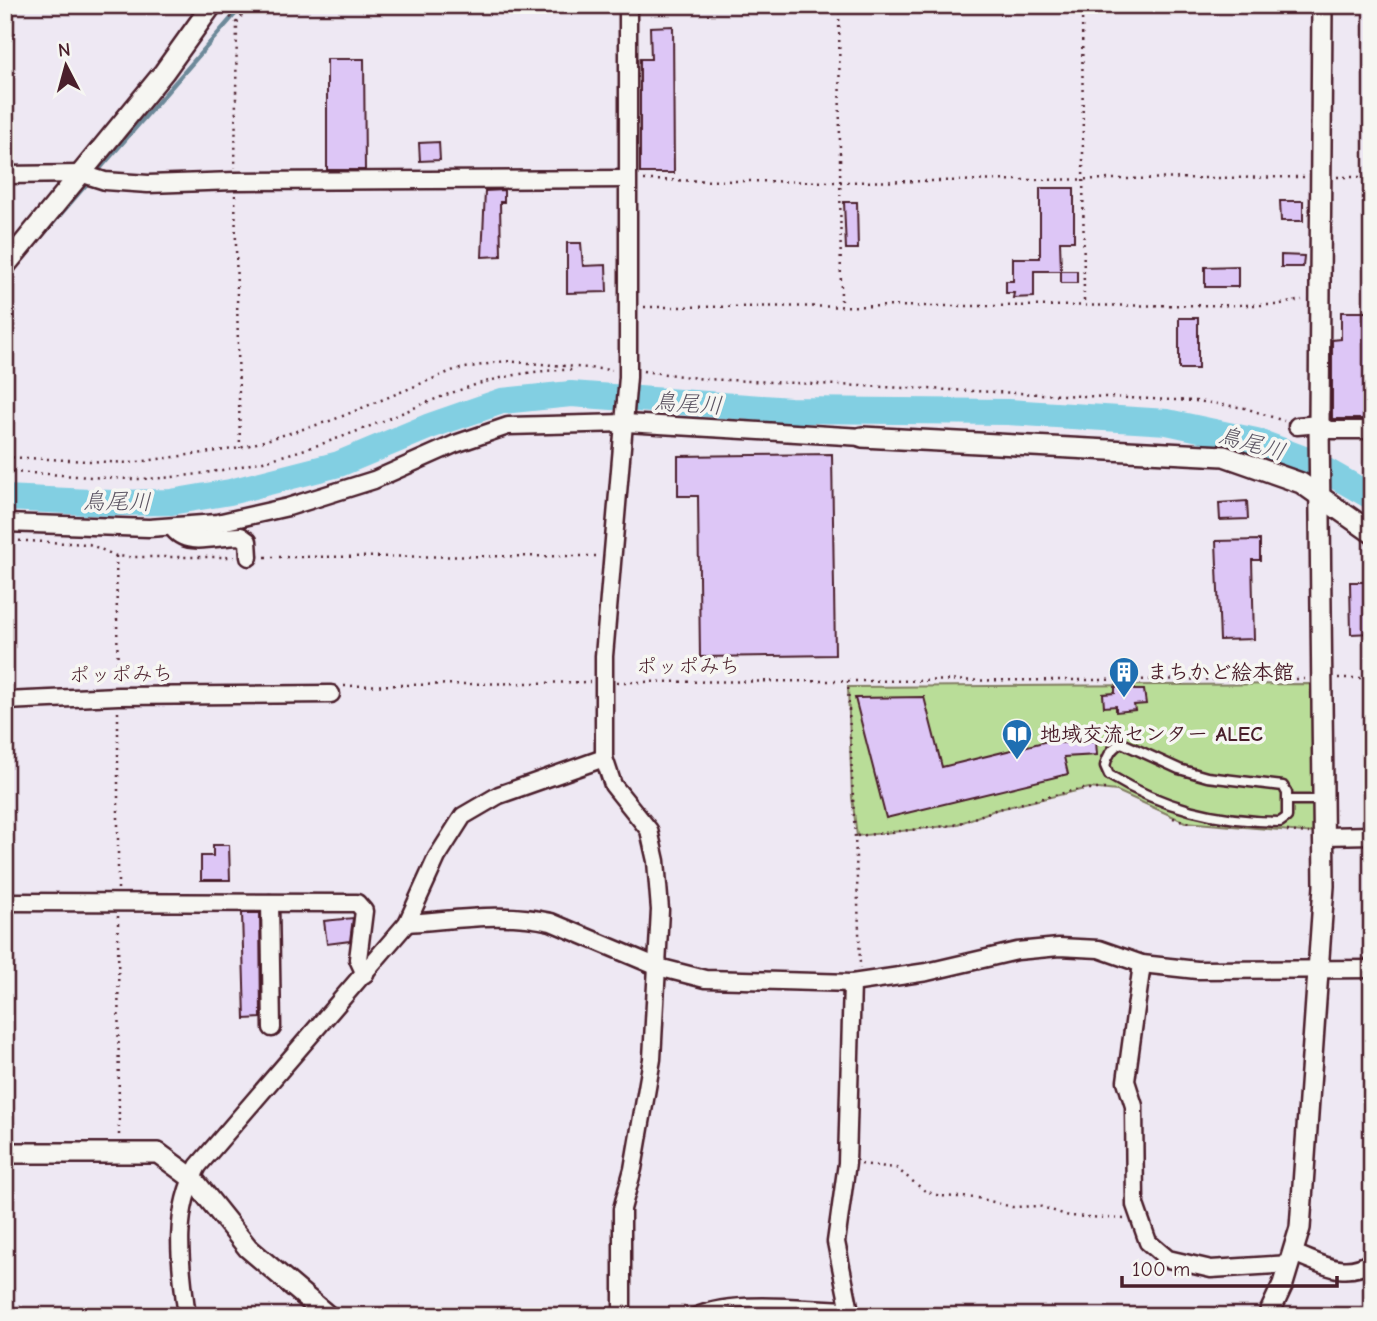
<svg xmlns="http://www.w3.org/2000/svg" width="1377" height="1321" font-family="'Comic Neue','Klee One',sans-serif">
  <rect width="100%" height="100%" fill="#eee8f3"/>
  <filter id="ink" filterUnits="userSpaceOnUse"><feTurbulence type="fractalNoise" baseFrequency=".0143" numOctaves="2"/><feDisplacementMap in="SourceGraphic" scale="14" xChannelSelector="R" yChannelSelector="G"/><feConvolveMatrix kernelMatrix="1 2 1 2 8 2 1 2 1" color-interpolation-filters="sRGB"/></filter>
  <g filter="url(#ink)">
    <path fill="#b9dd98" stroke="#827e62" stroke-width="2" d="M1314,684L1315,833L1185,822L1117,791L1089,788L995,810L955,825L857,836L852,797L848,687Z"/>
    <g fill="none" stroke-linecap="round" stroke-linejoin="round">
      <g stroke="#6c8999" stroke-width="4.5">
        <path d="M96,173L243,5"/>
        <path d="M41,237L90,180"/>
      </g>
      <path stroke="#82cfe2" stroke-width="26" d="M5,498L111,503L171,502L230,492L339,464L430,426L502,401L571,394L790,410L1008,412L1167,422L1256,441L1309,461L1372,497"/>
    </g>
    <g fill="#ddc6f6" stroke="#4a1f2b" stroke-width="2">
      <path d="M673,26L674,173H640V59H651L650,27Z"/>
      <path d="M327,59H364L365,170H327Z"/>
      <path d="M439,142L440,160L420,161L419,143Z"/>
      <path d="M1040,188H1074V241H1060L1061,271H1034V297L1013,298L1014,293H1006V281H1013V258H1040Z"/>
      <path d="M504,190V202H500L501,256L482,257L485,191Z"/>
      <path d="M1280,201H1303V221H1281Z"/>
      <path d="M844,202H857L858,249H846Z"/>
      <path d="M567,243H581L583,266L606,265L607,292L567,293Z"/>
      <path d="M1281,255L1304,256L1303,267H1281Z"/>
      <path d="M1238,266V287H1205V267Z"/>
      <rect x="1061" y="271" width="16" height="12"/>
      <path d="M1341,312H1372V419H1332V340L1341,339Z"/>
      <rect x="1179" y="318" width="19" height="51"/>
      <path d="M832,454L835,655L700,657L698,496H678V456Z"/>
      <path d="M1247,501L1248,519L1220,520L1219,503Z"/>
      <path d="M1260,540V560H1252L1254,639L1220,640L1216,541Z"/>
      <path d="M1350,582H1372V633L1351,634Z"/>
      <path d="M1133,685L1134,690H1144L1146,704L1134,705L1135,710L1116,712V706L1104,707L1103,694L1115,693V687Z"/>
      <path d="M924,697L942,767L1060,738L1061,743L1096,741L1097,755L1064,757L1068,774L886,818L855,698Z"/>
      <path d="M213,845H229L230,880H201V856H213Z"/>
      <path d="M242,913H260L261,1018L245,1019Z"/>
      <path d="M353,918L350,941L327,944L324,921Z"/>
    </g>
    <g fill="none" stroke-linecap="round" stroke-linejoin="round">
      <g stroke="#4a1f2b" stroke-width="13">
        <g id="service">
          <path d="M1122,743L1179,769L1207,777L1283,786L1287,793V817L1280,822C1217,821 1163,808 1109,775L1105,766C1107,756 1113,746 1122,743Z"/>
          <path d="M1288,800H1322"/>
          <path d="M576,1316H595"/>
          <path d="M688,1316C728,1294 803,1305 849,1306"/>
        </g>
      </g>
      <g stroke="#4a1f2b" stroke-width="21">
        <g id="minor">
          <path d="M5,175L83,174L105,181L148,184L235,181L627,179"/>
          <path d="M1297,426L1319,424L1329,430H1372"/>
          <path d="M5,523L149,528L217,523L288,507L374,480L455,444L508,426L626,423L862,437"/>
          <path d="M172,527C186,549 219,535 241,536L248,541L249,557"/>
          <path d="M5,701L118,696L331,694"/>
          <path d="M1325,836L1372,835"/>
          <path d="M5,902L357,903L364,911L358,959L365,974"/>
          <path d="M270,903L272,1028"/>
          <path d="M407,923C455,920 503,911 551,922L658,967L705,979L852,983L927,972L1017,951L1059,947L1099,949L1142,964L1197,970L1372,969"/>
          <path d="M1142,964L1126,1081L1134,1106L1135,1205L1148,1242L1168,1259L1211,1269L1290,1264"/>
          <path d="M1293,1253C1321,1263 1344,1280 1372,1261"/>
          <path d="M187,1316C180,1263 172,1214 198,1166L407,923L437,857L463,816L499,795L604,758"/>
          <path d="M622,1316V1209L633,1169L652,1059L660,910L656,861L649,830L613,785L604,758V656L628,377V5"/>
          <path d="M851,1316L836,1242L847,1163L852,983"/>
        </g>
      </g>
      <g stroke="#4a1f2b" stroke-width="24">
        <g id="tertiary">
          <path d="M5,266L164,72L212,5"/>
          <path d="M862,437L1224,456L1301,483L1372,533"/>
          <path d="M5,1153H158L192,1178L248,1248L328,1316"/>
          <path d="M1268,1316L1283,1284L1300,1228L1324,886L1319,424L1322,5"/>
        </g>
      </g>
      <g stroke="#4a1f2b" stroke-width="2.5" stroke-dasharray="2 5" stroke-linecap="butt">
        <path d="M839,5L841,304"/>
        <path d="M1082,5L1084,303"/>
        <path d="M225,12L237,23L235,168"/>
        <path d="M237,23L243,14L257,5"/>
        <path d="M1337,177H1372"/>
        <path d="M644,180L839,182L1305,177"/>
        <path d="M235,195L240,448"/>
        <path d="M644,307L1275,305L1302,300"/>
        <path d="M643,371L705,379L1196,401L1245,408L1284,421"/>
        <path d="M5,457L130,463L240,448L333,420L454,370L505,361L612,370"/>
        <path d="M5,472C48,473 90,478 133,479C198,479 269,462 330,441C416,412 478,369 573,370"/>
        <path d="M5,540L89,544L116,556L128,557H234"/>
        <path d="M116,556L118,682"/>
        <path d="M265,557L598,556"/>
        <path d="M1338,678H1372"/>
        <path d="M848,681C851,777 858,872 860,968"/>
        <path d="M617,682L1304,679"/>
        <path d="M344,686L590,682"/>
        <path d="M1173,818L1190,823"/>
        <path d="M1287,831L1309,833"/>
        <path d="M857,836L955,825L995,810L1079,789H1110"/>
        <path d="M118,889V710"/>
        <path d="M118,916L119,1137"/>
        <path d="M861,1164L896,1168L925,1191L940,1196L978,1198L1012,1207L1039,1206L1069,1216L1125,1219"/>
      </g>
      <use href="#service" stroke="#f6f6f2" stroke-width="8"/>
      <use href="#minor" stroke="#f6f6f2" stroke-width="16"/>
      <use href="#tertiary" stroke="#f6f6f2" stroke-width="19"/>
    </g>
  </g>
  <defs>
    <g id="building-pin" transform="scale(1.575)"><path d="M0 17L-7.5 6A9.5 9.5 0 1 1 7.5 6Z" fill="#1f6fb2" stroke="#f6f6f2"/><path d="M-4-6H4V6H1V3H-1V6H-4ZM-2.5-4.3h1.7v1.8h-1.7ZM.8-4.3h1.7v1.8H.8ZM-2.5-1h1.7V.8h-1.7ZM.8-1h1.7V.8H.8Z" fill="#fff"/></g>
    <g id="library-pin" transform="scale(1.575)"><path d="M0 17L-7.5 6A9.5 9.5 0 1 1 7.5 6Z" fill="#1f6fb2" stroke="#f6f6f2"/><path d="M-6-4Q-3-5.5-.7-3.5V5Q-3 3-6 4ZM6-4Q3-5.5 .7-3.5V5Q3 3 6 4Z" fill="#fff"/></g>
  </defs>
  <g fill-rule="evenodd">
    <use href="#building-pin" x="1124" y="672"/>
    <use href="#library-pin" x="1017" y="734"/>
  </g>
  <g text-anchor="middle" stroke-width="7" stroke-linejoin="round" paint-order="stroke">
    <g font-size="21" fill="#4a1f2b" stroke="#f6f6f2">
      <text x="688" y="673">ポッポみち</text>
      <text transform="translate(121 674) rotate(-1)" y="7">ポッポみち</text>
    </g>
    <g font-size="21" font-weight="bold" fill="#4a1f2b" stroke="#f6f6f2" text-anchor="start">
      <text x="1147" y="679">まちかど絵本館</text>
      <text x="1040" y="741">地域交流センター ALEC</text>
    </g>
    <g font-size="23" font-style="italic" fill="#5b5462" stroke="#f6f6f2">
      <text transform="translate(688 403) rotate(4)" y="8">鳥尾川</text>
      <text transform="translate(1252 443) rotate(16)" y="8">鳥尾川</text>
      <text transform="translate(117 501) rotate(1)" y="8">鳥尾川</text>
    </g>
  </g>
  <rect width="1377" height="1321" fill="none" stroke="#f6f6f2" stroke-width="28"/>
  <rect x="14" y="14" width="1349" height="1293" fill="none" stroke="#4a1f2b" stroke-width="2.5" filter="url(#ink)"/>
  <g transform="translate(66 66) rotate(354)" stroke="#f6f6f2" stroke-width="5" paint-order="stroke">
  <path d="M0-5L12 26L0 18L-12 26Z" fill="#4a1f2b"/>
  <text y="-10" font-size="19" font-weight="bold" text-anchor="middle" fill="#4a1f2b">N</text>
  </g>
  <path d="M1122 1276v10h215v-10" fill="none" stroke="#4a1f2b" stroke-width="3.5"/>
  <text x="1132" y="1276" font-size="21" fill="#4a1f2b" stroke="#f6f6f2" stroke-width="5" paint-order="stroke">100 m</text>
</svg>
